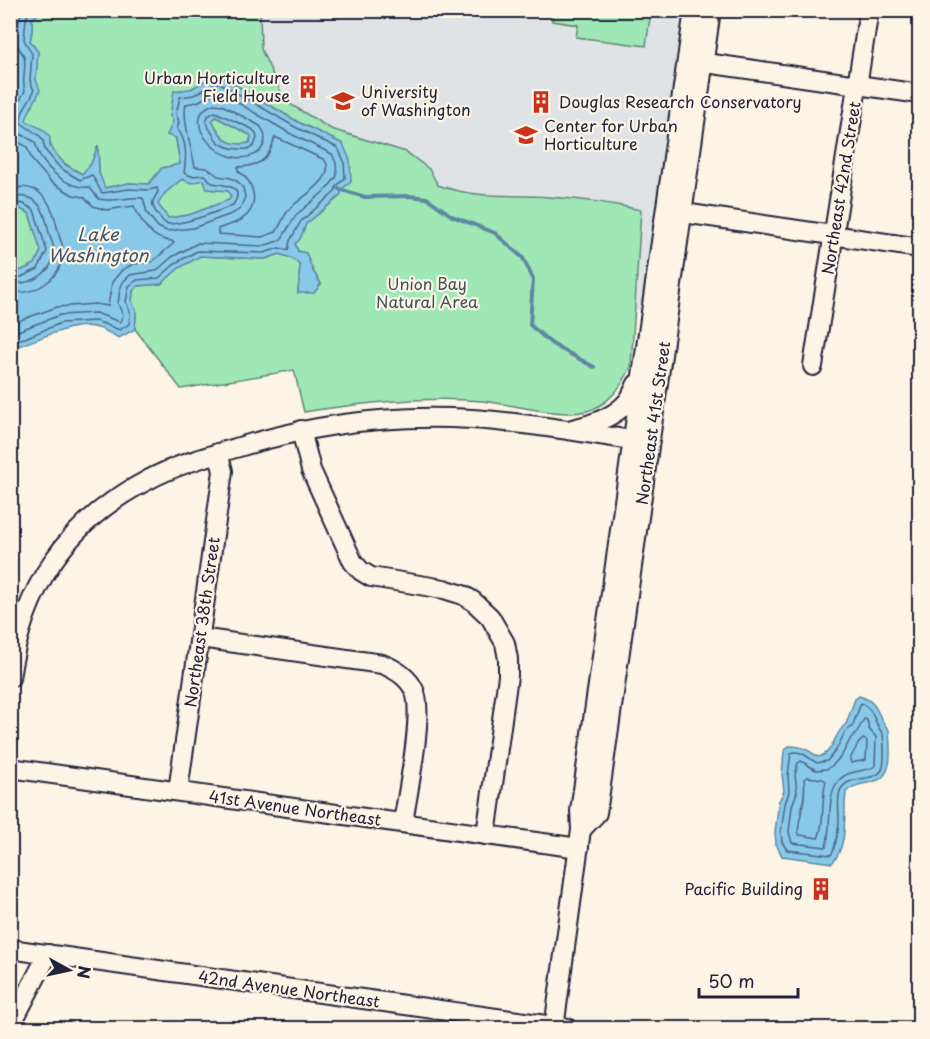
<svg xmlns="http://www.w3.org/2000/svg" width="930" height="1039" font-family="'Playpen Sans',sans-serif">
  <rect width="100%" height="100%" fill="#fcf5e5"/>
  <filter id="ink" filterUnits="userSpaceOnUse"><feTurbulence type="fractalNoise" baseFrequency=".0167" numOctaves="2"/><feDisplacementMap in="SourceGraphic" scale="12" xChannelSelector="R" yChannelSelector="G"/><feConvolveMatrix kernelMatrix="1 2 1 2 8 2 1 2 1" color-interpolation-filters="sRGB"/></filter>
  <g filter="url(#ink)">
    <path fill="#e0e3e5" d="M11,11H690L643,311L11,222Z"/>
    <g fill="#9fe7b5" stroke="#608478" stroke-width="1.5">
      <path d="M36,11H260L261,49L285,101L331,129L406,152L429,169L438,185C475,199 510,194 549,197C581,199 611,203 641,210L631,367C621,387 609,405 587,411C559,418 512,404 482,401C422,396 363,403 304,412L294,370L181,389L135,329L136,315L132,302L133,291L138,286L161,284L179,268L200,256L265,259L280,254L293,259L300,265L298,293L321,284L313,271L306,254L298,251L295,244L300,238L306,224L340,196L342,189L343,144L298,122L218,74L191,89L174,91L173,122L180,164L162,168L149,184L129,183L104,188L99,173L98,147L91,164L82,174C67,166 50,156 49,137L26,121L27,113L33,106L38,52L30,41L32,31V19L37,14Z"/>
      <path d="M553,11H651L646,46L576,37L578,25L552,21Z"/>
      <path d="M216,117L248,134L251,136L249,143C227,147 222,138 212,120Z"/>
      <path d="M182,179L191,182L204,180L207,189L228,191L231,197L229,200L189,215L168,218L157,204L165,193Z"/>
      <path d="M20,209L29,213L41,251L35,264L20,271L11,270V212Z"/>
    </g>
    <g fill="#88c9e9" stroke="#5f86a3" stroke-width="1.5" fill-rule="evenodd">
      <path d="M11,10L36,11L38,14L32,19V31L30,41L38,52L36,80L40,90C36,101 28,110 26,121L44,130L50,137V146L64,164L82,174L91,164L98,145L99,173L105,188L129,183L149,184L162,168L180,164L176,138L167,135L173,122L170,116L174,91L191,89L217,74L298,122L343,144L350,160L351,182L342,189L340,196L306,224L300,239L295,244L298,251L306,253L313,271L321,284L314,293H298L300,265L293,259L280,254L265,259L200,256L179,268L161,284L138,286L133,291L132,302L136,310V315L135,329L119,338C112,334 105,330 98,328C73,320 35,342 11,348V270L20,271L35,264L41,251L29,213L20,209L11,212ZM216,117L248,134L251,136L250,143C227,147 222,139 212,121ZM182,179L191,183L204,180L207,189L228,191L231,197L229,200L189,215L168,218L158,204L165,193Z"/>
      <path d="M859,696C881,702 876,718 889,730C890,749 895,778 872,782C862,784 853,785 846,792C843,814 849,845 832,863L782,856L776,844L775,832L779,801L784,791L782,774L784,751L789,746C801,745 808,750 818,757C834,754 834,732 846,724L855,699Z"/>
    </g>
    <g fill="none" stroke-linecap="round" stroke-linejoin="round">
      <g stroke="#4b6581" stroke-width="1.5">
        <path d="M214,104L222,105L260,126C267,135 266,144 259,152C223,176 175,117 214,104Z"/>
        <path d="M215,112L252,129L256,133L257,138L254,146C249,149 246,150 239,149C219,148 215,140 206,122L208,116Z"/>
        <path d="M10,137L27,147L32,160L51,182L73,195L84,197L93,206L106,210L134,206C142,223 151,240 172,241L174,243L152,262L133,264L122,270L112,282L108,306L95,304L57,307L10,324"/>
        <path d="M275,137L325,160C337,181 298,197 288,211C283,217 281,225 276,232L262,237L218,234V229C225,226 234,224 241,220C261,207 255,182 238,171V167C242,166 247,167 252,165C267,162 271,150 275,137Z"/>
        <path d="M10,189C42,180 53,205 58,231C59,238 64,245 63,253C61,279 35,296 10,292"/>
        <path d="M10,198C38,191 45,210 49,233C50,239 54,244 54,251C54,273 30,286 10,283"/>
        <path d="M10,206L22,203L34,210L47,251L38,269L21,277L10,276"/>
        <path d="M10,334L60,315L96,313L120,322L123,315L118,304L120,289L123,282L130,275L156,271L172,257L198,243L263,246L281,240L296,215L327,189L337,176L336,163L332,154L291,134L218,91L197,102L186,104C182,118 192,151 195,167L207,168L218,176L231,178L238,182L243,188L245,197L240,209L234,213L193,228L167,231L158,227L147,213L143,198C128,196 113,203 99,199L89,187C65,189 39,164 35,142L19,133L14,126L15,109L25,91C21,79 27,68 24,57C23,52 18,49 17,44C16,38 19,16 22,10"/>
        <path d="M10,341L25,338L61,323L96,321L120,330L129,324L130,312L126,302L129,286L137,280L159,278L176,263L197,251L264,253L279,248L288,250L290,241L301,221L334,193L337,186L345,178L344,161L338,148L295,127L218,82L194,95L180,97L176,114L179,122L177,129C188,141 186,159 184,173L191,176L205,175L212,183C225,185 246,186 233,205C222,210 176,228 165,223C162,221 159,216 156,212C150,204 153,200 158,192L157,188L149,190L129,189L102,193L92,175L80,180L60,168L45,150L43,140L40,136L21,123C20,110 29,103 34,91L30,80L32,54L24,40L26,18L31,10"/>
        <path d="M861,703C876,711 873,722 883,734C884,742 885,759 883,767C879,784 847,773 840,791C837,800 839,810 839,819C839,830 836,842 833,852L831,855L787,850L782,842L781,832L785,804L789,792L788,775L791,753C801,749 809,759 817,763L827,761L836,750L845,732L852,727Z"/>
        <path d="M864,719L867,720L869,729L876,737L875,766C866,772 853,770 844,776C824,788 833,825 826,847L792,843L789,832L792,806L797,792L795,775L798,763L801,761L816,770L827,769L833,765L842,755L851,738L857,732Z"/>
        <path d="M863,739L867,741L866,760L851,763L850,759L858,744Z"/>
        <path d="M807,777L823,779L826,781C821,798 825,826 818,838L800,835L798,833C799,815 807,798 804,779Z"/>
      </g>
      <path stroke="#5f86a3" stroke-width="4" d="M339,189L365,197L409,196L427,198L452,216L495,233L523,258L533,279L530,325L552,344L594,367"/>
      <g stroke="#22223b" stroke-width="22">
        <g id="minor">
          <path d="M692,61L920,94"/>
          <path d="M670,211L920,248"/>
          <path d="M813,366L869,10"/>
          <path d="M572,429C591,425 615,417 628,401C632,396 634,389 637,384"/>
          <path d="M301,430L311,470L353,562L361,571L371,577L444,589L463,595L473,601L490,617L505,643L508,659V676L486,835"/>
          <path d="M200,638L382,664C395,669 408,677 414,690C425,711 407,796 403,823"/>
          <path d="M10,678C23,589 65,523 146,481C175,465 208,456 239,447C315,424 394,414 472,419C529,423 587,433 643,442"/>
          <path d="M10,768L579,848"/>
          <path d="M178,791L223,471L218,453"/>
          <path d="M581,830L597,813L711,10"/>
          <path d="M10,949L567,1028"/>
          <path d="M10,1027L48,954"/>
          <path d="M554,1028L581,830L580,811L694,10"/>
        </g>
      </g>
      <use href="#minor" stroke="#fcf5e5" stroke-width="18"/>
    </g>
  </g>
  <defs>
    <g id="building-bare" transform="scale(1.8)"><path d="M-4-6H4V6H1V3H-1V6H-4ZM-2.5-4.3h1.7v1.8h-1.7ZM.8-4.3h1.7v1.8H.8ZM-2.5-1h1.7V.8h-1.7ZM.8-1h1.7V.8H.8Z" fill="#c8321e" stroke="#fcf5e5" stroke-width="2.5" paint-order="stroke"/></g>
    <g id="university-bare" transform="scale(1.8)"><path d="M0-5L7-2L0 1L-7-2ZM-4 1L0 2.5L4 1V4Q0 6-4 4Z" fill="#c8321e" stroke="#fcf5e5" stroke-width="2.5" paint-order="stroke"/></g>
  </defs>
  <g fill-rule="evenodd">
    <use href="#building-bare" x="308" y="87"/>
    <use href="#university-bare" x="343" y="101"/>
    <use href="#building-bare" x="541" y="102"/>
    <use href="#university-bare" x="526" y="135"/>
    <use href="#building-bare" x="821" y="889"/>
  </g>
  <g text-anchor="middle" stroke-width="4.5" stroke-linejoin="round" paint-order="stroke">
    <g font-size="16" fill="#22223b" stroke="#fcf5e5" text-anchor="start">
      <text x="290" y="84" text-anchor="end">Urban Horticulture<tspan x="290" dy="18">Field House</tspan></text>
      <text x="361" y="98">University<tspan x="361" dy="18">of Washington</tspan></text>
      <text x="559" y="108">Douglas Research Conservatory</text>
      <text x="544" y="132">Center for Urban<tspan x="544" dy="18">Horticulture</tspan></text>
      <text x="803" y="895" text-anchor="end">Pacific Building</text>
    </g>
    <g font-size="16" fill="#22223b" stroke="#fcf5e5">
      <text transform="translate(841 188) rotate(-81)" y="6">Northeast 42nd Street</text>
      <text transform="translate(653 423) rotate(-82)" y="6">Northeast 41st Street</text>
      <text transform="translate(202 622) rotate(-82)" y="6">Northeast 38th Street</text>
      <text transform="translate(295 808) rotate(8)" y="6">41st Avenue Northeast</text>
      <text transform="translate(289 989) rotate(8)" y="6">42nd Avenue Northeast</text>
    </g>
    <g font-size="16" fill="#41535a" stroke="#fcf5e5">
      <text x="427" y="290">Union Bay<tspan x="427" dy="18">Natural Area</tspan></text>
    </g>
    <g font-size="18" font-style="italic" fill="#41546f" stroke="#fcf5e5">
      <text x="98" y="241">Lake<tspan x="98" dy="21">Washington</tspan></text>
    </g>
  </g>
  <rect width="930" height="1039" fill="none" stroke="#fcf5e5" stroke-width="36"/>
  <rect x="18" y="18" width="894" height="1003" fill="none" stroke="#22223b" stroke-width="2" filter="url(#ink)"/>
  <g transform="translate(69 970) rotate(98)" stroke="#fcf5e5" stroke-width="4.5" paint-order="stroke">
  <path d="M0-4.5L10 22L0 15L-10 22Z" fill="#22223b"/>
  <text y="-9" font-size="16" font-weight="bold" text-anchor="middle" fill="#22223b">N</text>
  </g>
  <path d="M699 988v9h99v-9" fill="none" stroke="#22223b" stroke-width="3"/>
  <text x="708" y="988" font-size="18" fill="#22223b" stroke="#fcf5e5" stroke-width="4.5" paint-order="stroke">50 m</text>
</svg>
